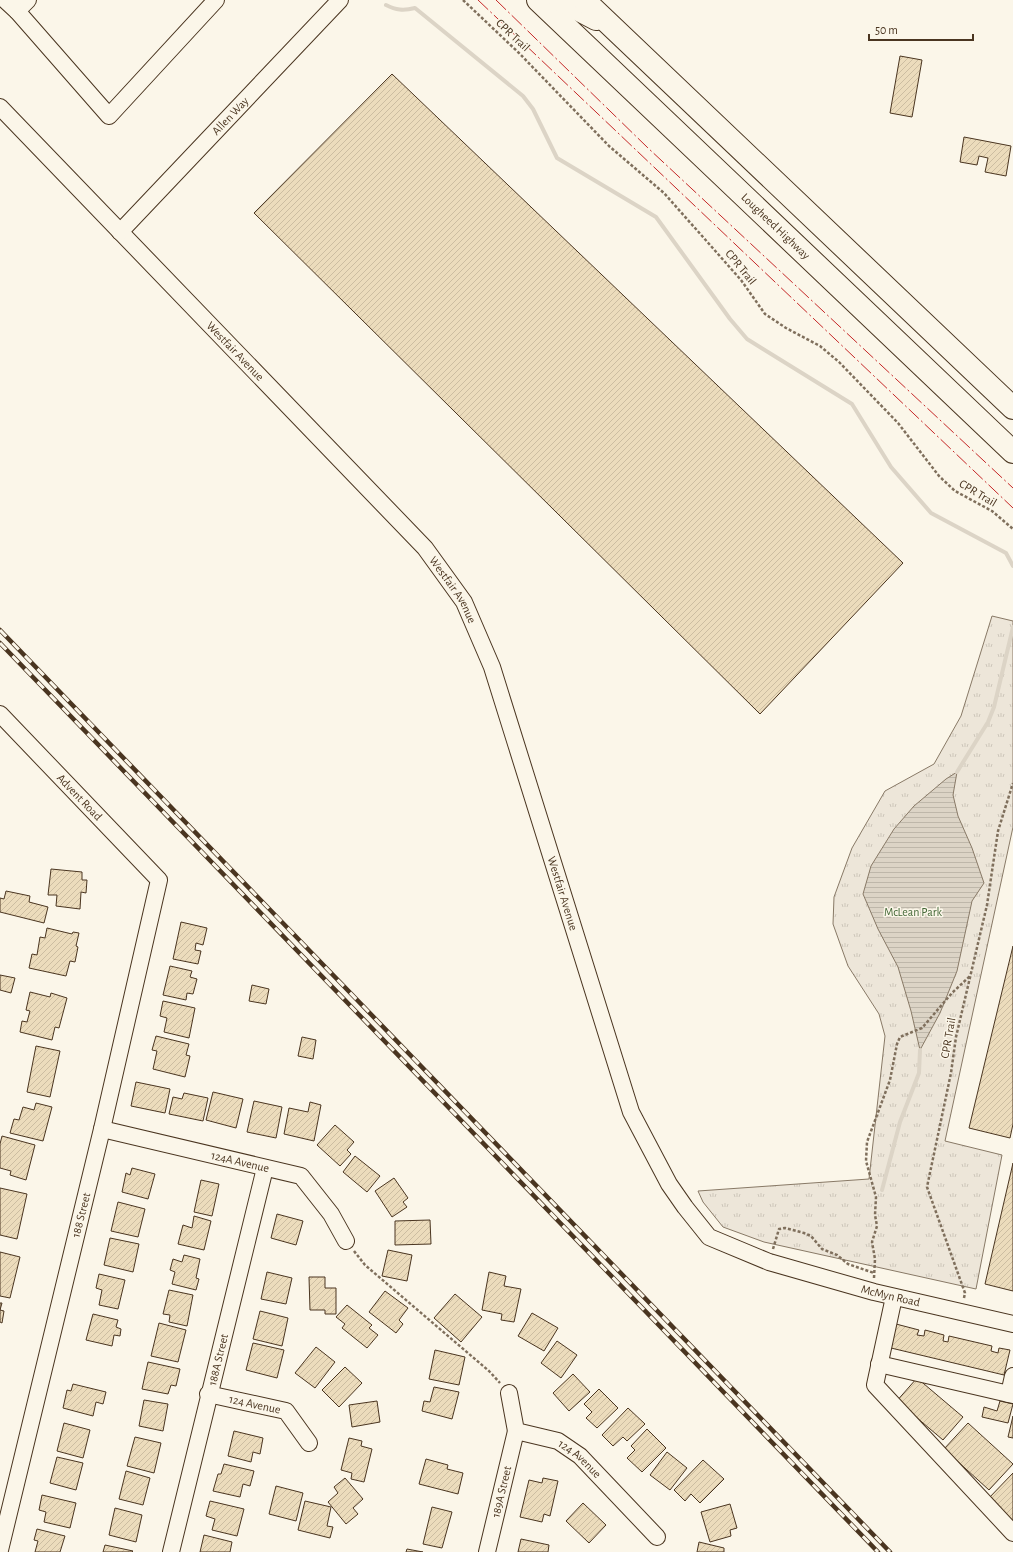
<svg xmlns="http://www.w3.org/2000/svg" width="1013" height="1552" font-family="'Alegreya Sans',sans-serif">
  <defs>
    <pattern id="park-tufts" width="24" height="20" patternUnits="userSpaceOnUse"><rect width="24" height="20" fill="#ede6d9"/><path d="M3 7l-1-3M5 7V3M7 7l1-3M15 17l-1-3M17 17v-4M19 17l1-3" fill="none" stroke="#cdc6ba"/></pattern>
    <pattern id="water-rules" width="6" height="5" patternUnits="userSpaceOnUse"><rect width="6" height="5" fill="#dcd4c6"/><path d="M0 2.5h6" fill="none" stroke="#beb7aa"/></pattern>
    <pattern id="building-hatch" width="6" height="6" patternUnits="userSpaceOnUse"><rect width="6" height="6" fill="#ecdcbc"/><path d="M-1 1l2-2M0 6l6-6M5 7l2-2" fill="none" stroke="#ccbda1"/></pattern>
  </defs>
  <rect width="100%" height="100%" fill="#fbf6e9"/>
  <path fill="url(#park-tufts)" stroke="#887966" d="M992,616L1013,621V827L945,1141L1002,1155L976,1289L764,1242L723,1227L703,1202L698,1191L869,1179L885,1036L879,1014L848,966L833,924L834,897L852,848L885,791L934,764L961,716Z"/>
  <path fill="url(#water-rules)" stroke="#887966" d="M957,772L953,795L958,816L972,848L984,883L972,901L957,971L940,1013L920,1050L911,1011L898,967L878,929L863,894L871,866L894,829L914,806L946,779Z"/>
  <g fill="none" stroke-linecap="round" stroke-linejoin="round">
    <g stroke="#dcd4c6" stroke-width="4">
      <path d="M386,5C396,10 403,11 415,8L523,96L533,109L557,158L656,217L730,319L747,339L852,404L891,467L931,513L1006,553L1013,566"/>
      <path d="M957,772L988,722L994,707L1013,627"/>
      <path d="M882,1190L900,1122L919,1073L920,1050"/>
    </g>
  </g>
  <g fill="url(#building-hatch)" stroke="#4a3520">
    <path d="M900,56L922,60L912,117L890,113Z"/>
    <path d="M392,74L903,563L760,714L254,213Z"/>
    <path d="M964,137L1011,146L1006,176L985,172L988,158L979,156L977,165L960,162Z"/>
    <path d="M51,869L82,872V880H87L86,893L81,892L80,909L56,906L57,895H48Z"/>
    <path d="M6,891L30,896L29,902L48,907L44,923L0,912V898L4,899Z"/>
    <path d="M181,922L207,928L203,945L196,943L195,950L201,951L198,964L173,959Z"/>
    <path d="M47,928L72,934L73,932L79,933L76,946L78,947L75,962L70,961L66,976L29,968L32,954L37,955L40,937L45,938Z"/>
    <path d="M1013,946V1124L1010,1138L969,1128Z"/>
    <path d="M170,966L192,971L190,977L197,979L193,994L187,993L186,1000L163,995Z"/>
    <path d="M0,975L15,978L11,993L0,990Z"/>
    <path d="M252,985L269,989L266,1004L249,1001Z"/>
    <path d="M30,992L50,997L51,993L67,998L59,1028L55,1027L52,1040L20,1032L22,1021L27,1022L30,1011L26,1010Z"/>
    <path d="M163,1001L195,1008L189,1038L164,1032L167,1018L160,1016Z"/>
    <path d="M156,1036L189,1044L186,1055L190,1056L185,1077L153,1069L157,1051L152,1050Z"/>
    <path d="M302,1037L316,1040L313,1059L298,1056Z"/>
    <path d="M36,1046L60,1051L50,1097L27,1092Z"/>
    <path d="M136,1082L170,1089L165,1113L131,1106Z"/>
    <path d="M213,1092L243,1099L236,1128L206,1120Z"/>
    <path d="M184,1093L208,1098L203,1121L169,1114L173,1097L182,1099Z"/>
    <path d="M254,1101L282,1107L276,1138L247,1132Z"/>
    <path d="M310,1102L321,1105L314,1141L284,1134L289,1108L308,1112Z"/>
    <path d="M36,1103L52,1107L43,1141L10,1133L14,1119L19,1120L23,1107L34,1110Z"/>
    <path d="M335,1125L354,1142L347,1150L351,1154L340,1166L317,1145Z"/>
    <path d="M2,1136L35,1145L26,1180L10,1175L11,1171L0,1168V1144Z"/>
    <path d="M355,1156L380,1176L367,1192L343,1172Z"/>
    <path d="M1013,1163V1291L985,1284Z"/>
    <path d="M132,1168L155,1174L148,1199L122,1192L126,1173L130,1175Z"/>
    <path d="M394,1178L408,1198L403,1202L407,1207L392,1217L375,1191Z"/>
    <path d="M201,1180L219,1184L212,1216L194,1212Z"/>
    <path d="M0,1188L27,1194L17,1239L0,1235Z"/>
    <path d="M118,1202L145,1209L138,1237L111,1231Z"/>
    <path d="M277,1214L303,1221L296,1245L271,1238Z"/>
    <path d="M194,1216L211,1221L204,1250L178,1244L183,1225L192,1228Z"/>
    <path d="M430,1220L431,1244L395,1245V1221Z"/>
    <path d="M110,1238L139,1244L133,1272L104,1265Z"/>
    <path d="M388,1250L412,1255L407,1281L382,1276Z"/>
    <path d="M0,1252L20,1257L10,1298L0,1296Z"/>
    <path d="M184,1255L200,1259L196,1278L199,1279L196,1290L172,1284L175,1272L170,1270L173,1259L182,1262Z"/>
    <path d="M267,1272L292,1278L286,1304L261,1299Z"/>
    <path d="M489,1272L506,1276L504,1286L521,1289L514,1322L501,1320L502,1314L482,1310Z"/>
    <path d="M99,1274L125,1280L118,1309L99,1305L102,1290L96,1288Z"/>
    <path d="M309,1277H325V1288H336V1314H325V1310H310Z"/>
    <path d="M169,1290L193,1295L187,1326L169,1322L170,1315L163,1314Z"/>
    <path d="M385,1291L408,1308L399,1320L403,1324L396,1333L369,1312Z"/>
    <path d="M455,1294L482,1317L461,1342L434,1318Z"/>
    <path d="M0,1303H2L0,1310L4,1311L2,1323L0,1322Z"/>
    <path d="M347,1305L372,1325L369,1328L378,1335L367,1348L342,1328L345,1324L336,1317Z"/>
    <path d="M260,1311L288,1318L282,1346L253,1339Z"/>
    <path d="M532,1313L558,1328L544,1351L518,1336Z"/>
    <path d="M93,1314L118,1320L116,1327L121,1329L120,1336L114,1335L112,1346L86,1340Z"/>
    <path d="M159,1323L186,1330L178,1362L151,1356Z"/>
    <path d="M896,1324L919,1330L917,1335L924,1336L925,1330L944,1335L943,1341L948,1342L949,1336L992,1346L991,1351L998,1353L999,1348L1010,1350L1004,1375L891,1348Z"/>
    <path d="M557,1341L577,1355L561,1378L541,1363Z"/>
    <path d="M253,1343L284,1350L277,1378L246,1370Z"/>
    <path d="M316,1347L335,1362L315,1388L295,1373Z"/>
    <path d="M435,1350L465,1357L459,1385L429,1379Z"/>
    <path d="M148,1362L180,1369L176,1386L171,1385L168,1394L142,1389Z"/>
    <path d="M345,1367L362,1383L339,1407L322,1390Z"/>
    <path d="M573,1374L590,1392L569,1411L553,1393Z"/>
    <path d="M917,1378L963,1417L943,1440L916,1417L914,1420L895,1403Z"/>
    <path d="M73,1384L106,1392L103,1404L96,1402L93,1416L63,1408L67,1390L71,1391Z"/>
    <path d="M434,1387L459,1392L452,1419L422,1411L424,1401L430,1402Z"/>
    <path d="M599,1389L618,1408L597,1428L586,1418L592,1412L584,1404Z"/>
    <path d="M144,1400L168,1404L163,1431L139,1426Z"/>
    <path d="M377,1401L380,1422L352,1427L349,1405Z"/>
    <path d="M1000,1401L1013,1404L1008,1423L982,1417L984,1407L997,1411Z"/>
    <path d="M628,1408L645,1424L627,1441L623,1437L613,1446L602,1435Z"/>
    <path d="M1013,1416V1438L1008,1437Z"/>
    <path d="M64,1423L90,1430L83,1458L57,1451Z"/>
    <path d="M968,1423L1013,1464L989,1490L944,1449Z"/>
    <path d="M647,1429L666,1448L642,1472L627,1458L635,1450L631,1446Z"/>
    <path d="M234,1431L263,1438L260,1454L253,1452L251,1462L228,1456Z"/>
    <path d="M135,1437L161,1443L154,1473L127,1466Z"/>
    <path d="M349,1438L362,1441L361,1446L372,1449L364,1482L351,1479L352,1473L341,1470Z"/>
    <path d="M667,1452L687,1468L670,1490L650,1475Z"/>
    <path d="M57,1457L83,1463L76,1490L50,1483Z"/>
    <path d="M426,1459L448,1465L447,1469L463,1473L458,1494L419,1484Z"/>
    <path d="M703,1460L724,1479L700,1503L691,1494L685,1501L674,1490Z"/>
    <path d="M224,1464L254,1471L250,1486L243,1484L240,1497L213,1491L218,1474H221Z"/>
    <path d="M126,1471L150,1478L143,1505L119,1499Z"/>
    <path d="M1013,1473V1524L987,1500Z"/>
    <path d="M345,1478L363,1499L353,1508L358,1514L346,1524L328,1502L338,1493L334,1487Z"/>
    <path d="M543,1478L558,1481L550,1516L544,1514L542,1522L520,1517L529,1480L542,1483Z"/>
    <path d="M276,1486L303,1493L296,1521L269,1514Z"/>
    <path d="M42,1495L76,1503L70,1528L44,1522L46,1512L39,1510Z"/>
    <path d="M210,1501L244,1509L237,1536L212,1530L215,1519L206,1516Z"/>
    <path d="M305,1501L331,1507L327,1526L333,1527L330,1538L298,1530Z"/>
    <path d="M583,1503L606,1525L589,1543L566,1521Z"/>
    <path d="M730,1504L737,1528L730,1530L731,1536L710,1542L701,1512Z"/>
    <path d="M432,1507L452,1512L442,1548L423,1544Z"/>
    <path d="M115,1508L142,1515L136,1542L109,1535Z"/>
    <path d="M37,1529L65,1536L60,1552H35L38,1541L34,1540Z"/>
    <path d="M204,1535L232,1542L230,1552H200Z"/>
    <path d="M521,1539L549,1545L548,1552H518Z"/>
    <path d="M699,1542L724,1548V1552H697Z"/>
    <path d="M105,1545L133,1551L132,1552H103Z"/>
    <path d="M407,1549L423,1552H406Z"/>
  </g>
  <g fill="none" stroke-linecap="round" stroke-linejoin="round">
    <g stroke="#4a3520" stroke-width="18">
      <g id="minor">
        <path d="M5,0L17,11L28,0"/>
        <path d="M17,11L109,116L216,0"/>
        <path id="s1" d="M0,107L425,548L464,602L492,667L631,1112L669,1184L685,1207L709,1237L769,1262L874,1292L1013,1324"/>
        <path id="s2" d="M120,232L340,0"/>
        <path id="s3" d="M0,714L159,880L102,1129L0,1550"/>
        <path id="s4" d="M102,1129L301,1176L331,1214L346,1241"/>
        <path d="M894,1297L875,1385L1013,1533"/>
        <path d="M879,1364L1013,1395"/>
        <path id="s5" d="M509,1393L516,1431L558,1441L580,1456L657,1537"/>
        <path id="s6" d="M208,1394L286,1411L309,1443"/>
        <path d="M1009,1394L1013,1376"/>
        <path id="s7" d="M171,1552L265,1168"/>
        <path id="s8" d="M487,1552L516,1431"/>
      </g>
    </g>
    <g stroke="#4a3520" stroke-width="24">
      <g id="highway">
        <path id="s9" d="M538,0L1013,452"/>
        <path d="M560,0L596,19"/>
        <path d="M584,0L1013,408"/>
      </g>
    </g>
    <g stroke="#7f6f5c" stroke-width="2.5" stroke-dasharray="3 2" stroke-linecap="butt">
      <path d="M463,0L519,53L609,146L664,193L741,280L765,314L786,328L820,346L839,362L898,423L939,476L955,491L992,511L1013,529"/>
      <path d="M773,1249L779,1229L785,1228L804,1233L811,1236L822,1249L837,1255L848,1264L874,1273"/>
      <path d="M354,1251L365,1265L489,1371L500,1383"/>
      <path d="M874,1278L875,1259L872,1242L877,1226L875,1215L876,1197L866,1161L867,1142L890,1080L897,1044L900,1037L922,1028L952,993L970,976"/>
      <path d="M964,1298L965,1293L927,1187L951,1073L956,1037L987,905L998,831L1013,783"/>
    </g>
    <use href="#minor" stroke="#fbf6e9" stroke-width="16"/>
    <use href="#highway" stroke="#fbf6e9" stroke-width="22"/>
    <g stroke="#4a3520" stroke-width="4.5">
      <g id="rail">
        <path d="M0,630L890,1552"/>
        <path d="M0,643L878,1552"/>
      </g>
    </g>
    <use href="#rail" stroke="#fbf6e9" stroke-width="3" stroke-dasharray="9" stroke-linecap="butt"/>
    <g stroke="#c62828" stroke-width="1" stroke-dasharray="14 3 2 3" stroke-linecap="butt">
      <path d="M478,0L1013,508"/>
      <path d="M496,0L648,148L1013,488"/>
    </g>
  </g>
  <g text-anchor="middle" stroke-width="3" stroke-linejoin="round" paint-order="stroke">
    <g font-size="12" fill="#4a3520" stroke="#fbf6e9">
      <text transform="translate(513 35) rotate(43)" y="4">CPR Trail</text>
      <text dy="4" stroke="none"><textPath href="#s2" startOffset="160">Allen Way</textPath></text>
      <text dy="4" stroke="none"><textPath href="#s9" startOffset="328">Lougheed Highway</textPath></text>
      <text transform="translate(741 267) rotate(51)" y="4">CPR Trail</text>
      <text dy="4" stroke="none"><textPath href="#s1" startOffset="339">Westfair Avenue</textPath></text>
      <text transform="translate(978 493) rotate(31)" y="4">CPR Trail</text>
      <text dy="4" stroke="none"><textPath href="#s1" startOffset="663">Westfair Avenue</textPath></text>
      <text dy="4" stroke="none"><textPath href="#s3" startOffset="115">Advent Road</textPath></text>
      <text dy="4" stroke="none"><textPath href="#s1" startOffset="987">Westfair Avenue</textPath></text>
      <text transform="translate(948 1038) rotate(-80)" y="4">CPR Trail</text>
      <text dy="4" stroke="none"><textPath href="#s4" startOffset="142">124A Avenue</textPath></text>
      <text transform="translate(81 1215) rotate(-76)" y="4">188 Street</text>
      <text dy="4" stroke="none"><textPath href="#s1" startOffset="1555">McMyn Road</textPath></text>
      <text dy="4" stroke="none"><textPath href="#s7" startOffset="198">188A Street</textPath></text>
      <text dy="4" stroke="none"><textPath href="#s6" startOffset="48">124 Avenue</textPath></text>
      <text dy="4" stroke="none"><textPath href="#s5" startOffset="110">124 Avenue</textPath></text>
      <text dy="4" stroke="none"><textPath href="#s8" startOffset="62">189A Street</textPath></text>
    </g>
    <g font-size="12" fill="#436837" stroke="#fbf6e9">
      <text x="913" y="916">McLean Park</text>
    </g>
  </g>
  <path d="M869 34v6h104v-6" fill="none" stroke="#4a3520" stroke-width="2"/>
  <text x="875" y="34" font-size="12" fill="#4a3520" stroke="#fbf6e9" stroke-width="3" paint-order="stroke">50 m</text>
</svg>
